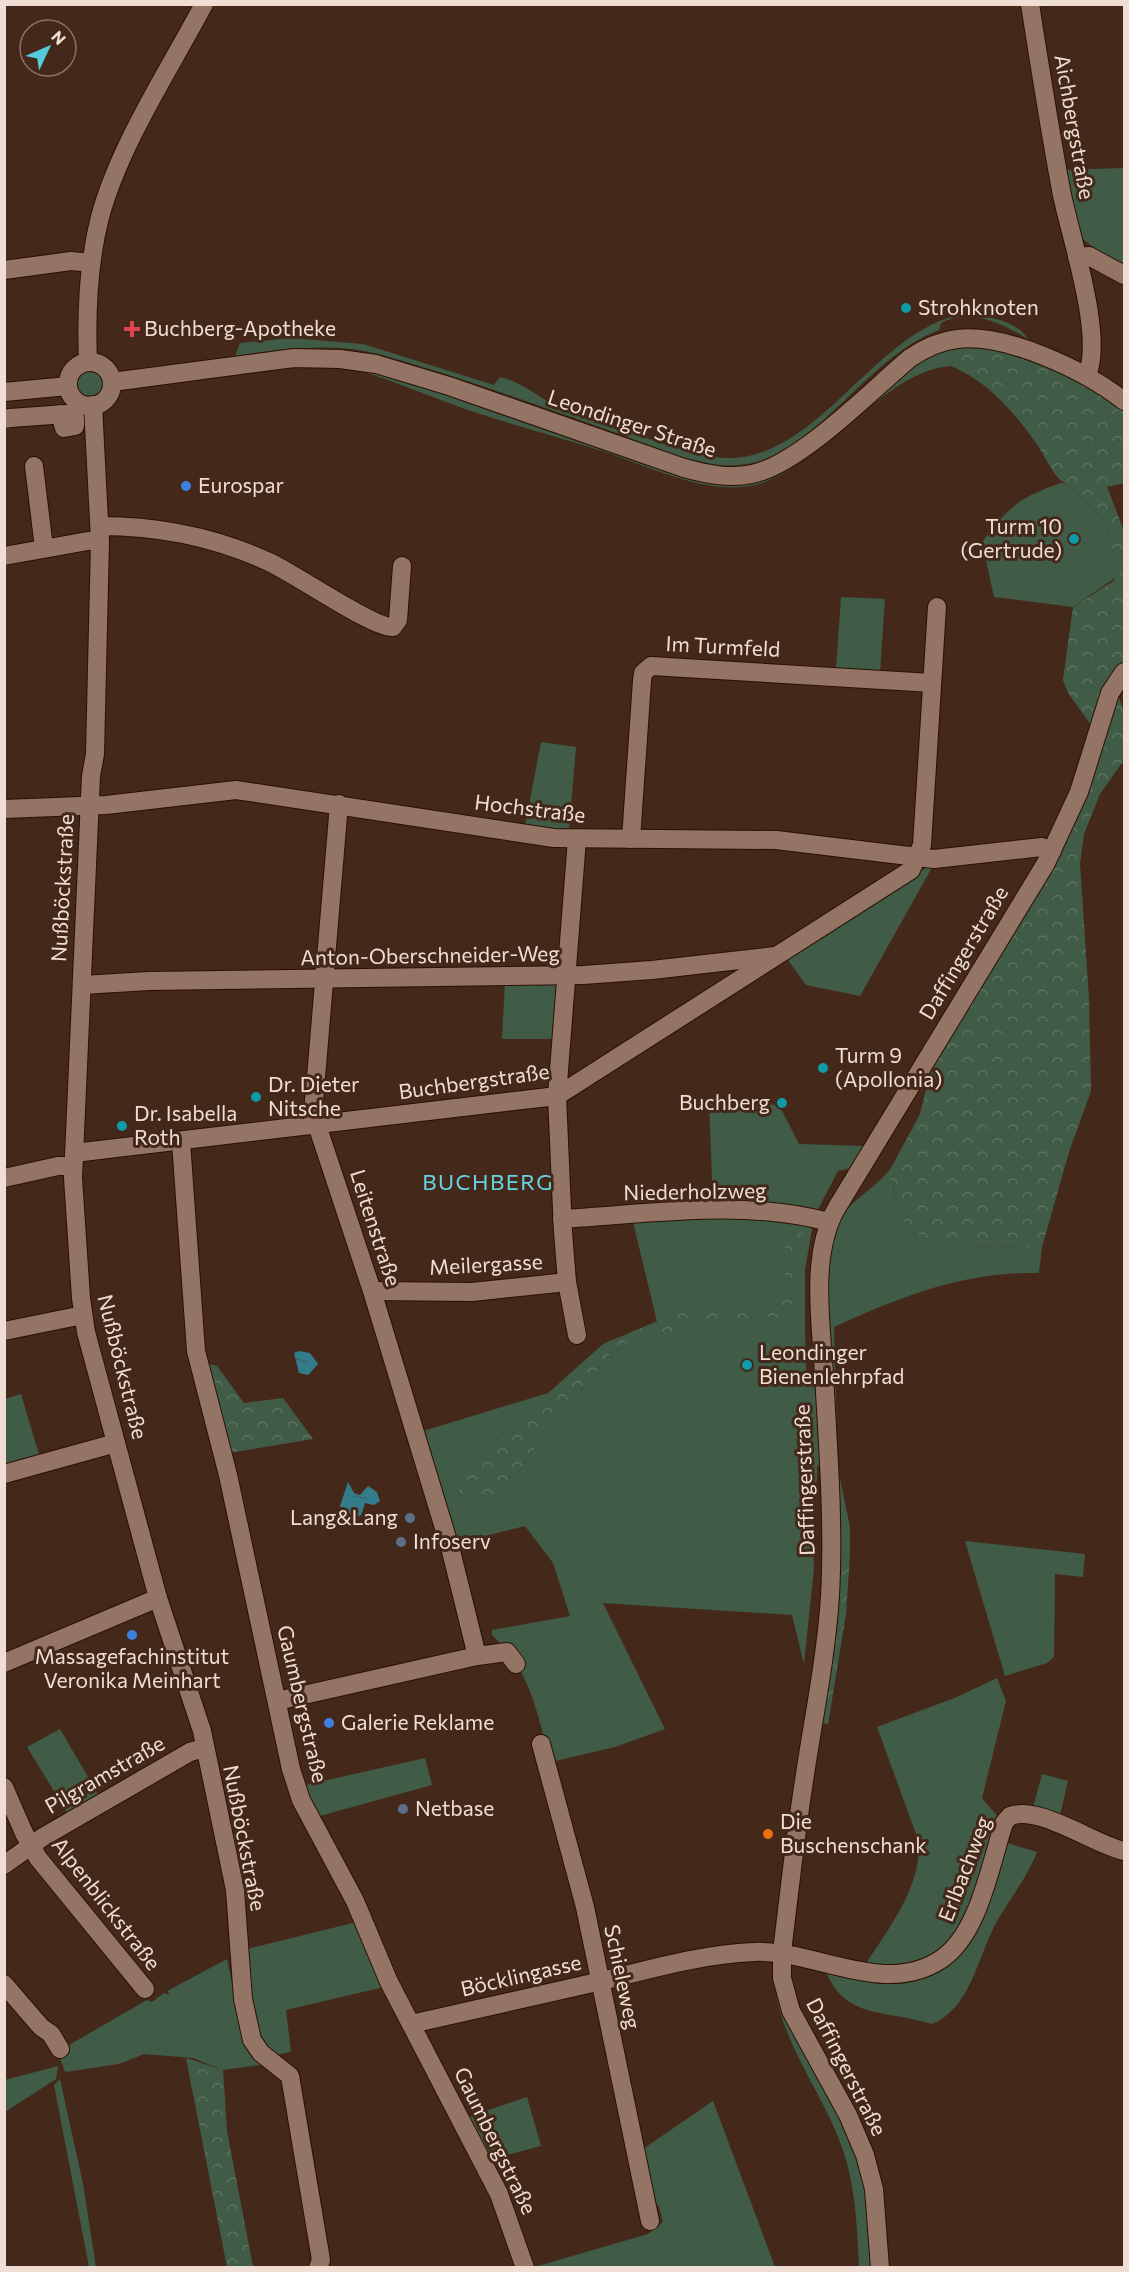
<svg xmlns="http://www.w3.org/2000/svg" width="1129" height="2272" font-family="Commissioner,sans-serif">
  <defs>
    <pattern id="forest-crowns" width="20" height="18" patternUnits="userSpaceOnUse" patternTransform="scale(1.5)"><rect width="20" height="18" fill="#405c46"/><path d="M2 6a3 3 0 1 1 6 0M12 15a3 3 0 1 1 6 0" fill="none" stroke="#5c7360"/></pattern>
    <pattern id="water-ripples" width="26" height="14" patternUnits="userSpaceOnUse" patternTransform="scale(1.5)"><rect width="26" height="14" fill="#337c8c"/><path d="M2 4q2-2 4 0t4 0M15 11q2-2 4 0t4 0" fill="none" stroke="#3c626a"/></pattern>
  </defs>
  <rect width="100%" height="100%" fill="#44291b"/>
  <g fill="#405c46">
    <path d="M1124,168V271L1078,235L1064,170Z"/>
    <path d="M959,315C981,314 1016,319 1028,339C1003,324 970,307 941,323L939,330C869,356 819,448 752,463C705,474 652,445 608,430C551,410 494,389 436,371C408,363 381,353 352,349C313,345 274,350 235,356L240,343L291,338L363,344L494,385L500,377C524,382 542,401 565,410C583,418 602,422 621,429C651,439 681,452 713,457C812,472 869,335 959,315Z"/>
    <path d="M959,346L951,366C887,370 830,457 765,482C714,501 648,465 599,450C558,437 517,426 477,413C432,398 389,378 344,366L367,369L737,483L929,354Z"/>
    <circle cx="90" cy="383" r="13"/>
    <path d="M1061,483L1069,485L1106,522L1110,546L1124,563L1122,573L1073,607L994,597L982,542C1010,506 1018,498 1061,483Z"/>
    <path d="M841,597L885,599L880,672L836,669Z"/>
    <path d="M541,742L576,747L569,830L525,826Z"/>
    <path d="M935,862L860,996L806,985L786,957Z"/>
    <path d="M505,981L560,982L557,1039H502Z"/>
    <path d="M709,1101L779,1105L799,1144L864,1146L851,1168L838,1171L816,1213L713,1206Z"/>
    <path d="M891,1168C890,1208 917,1222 943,1246L1042,1247L1039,1273C962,1272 903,1296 834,1327L838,1469L850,1527V1556L837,1557L826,1258C829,1247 831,1231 837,1221C851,1200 876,1188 891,1168Z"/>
    <path d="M743,1214L813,1223L805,1270V1327L806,1370L817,1382L821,1463L817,1467V1480L811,1494L814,1568L804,1664L792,1615L603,1603L665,1729L615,1747L551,1762C536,1712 532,1672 492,1635V1630L570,1616L553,1563L525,1526L454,1544L420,1432L548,1393L469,1464L458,1482L459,1494L474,1502L511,1484L526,1460L613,1351L660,1334L633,1222Z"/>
    <path d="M21,1394L40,1458L5,1468V1399Z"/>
    <path d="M965,1541L1085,1554L1083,1577L1055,1574L1054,1657L1047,1663L1005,1676Z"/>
    <path d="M997,1678L1006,1701L982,1798L998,1817L980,1886L956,1941L924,1964L864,1967C888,1929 921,1888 919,1842L877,1727L957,1697Z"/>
    <path d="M60,1729L99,1796L68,1814L27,1747Z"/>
    <path d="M425,1758L432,1785L316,1817L301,1786Z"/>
    <path d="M1042,1774L1068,1781L1060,1815L1033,1808Z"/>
    <path d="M1004,1842L1037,1852C1027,1879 1008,1900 995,1925C978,1957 970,2009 932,2024C885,2009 844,2021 824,1967L943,1965Z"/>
    <path d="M357,1922L384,1987L286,2010L291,2052L275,2055L259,2044L252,2020L247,1949Z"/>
    <path d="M775,1958L852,2140L864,2180L871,2267H859C857,2227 856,2189 843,2150C822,2087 767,2028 775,1958Z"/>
    <path d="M227,1959L246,2049L259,2056L260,2065L223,2070L193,2058L144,2054L119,2064L65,2072L59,2055L70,2047L69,2045L147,2000L152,2002L164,1993L170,1995L167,1991Z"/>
    <path d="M58,2066L56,2079L5,2112V2080Z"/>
    <path d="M60,2079L83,2184L96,2267H89L54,2085Z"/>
    <path d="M527,2097L541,2146L488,2160L466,2118Z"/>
    <path d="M713,2101L775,2267L531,2268L648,2234L663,2222L659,2206L651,2201L640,2151Z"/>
  </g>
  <g fill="url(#forest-crowns)">
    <path d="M959,346C1019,350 1078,374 1124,412V483L1107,487L1124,531V563L1110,546L1106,522L1069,485C1054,480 1047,459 1038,446C1016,414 988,381 951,366Z"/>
    <path d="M1124,568V661L1106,682L1091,725L1068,693L1063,680L1073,607L1112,582Z"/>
    <path d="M1117,692L1124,712V760L1100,794L1084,834L1080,863L1089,999L1091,1091L1069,1152L1042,1247L943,1246L924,1238L905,1225L891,1180V1168L920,1114L933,1060L1065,839Z"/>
    <path d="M791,1233H803L796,1265L794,1312L787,1317L737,1318L660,1335L613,1351L526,1460L511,1484L490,1500L474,1502L459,1494L458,1482L469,1464L603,1344L679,1312L713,1305L760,1307L777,1297L785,1282V1248Z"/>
    <path d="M206,1363L217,1366L244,1403L283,1398L313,1439L229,1453Z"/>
    <path d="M850,1556L846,1614L828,1724L821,1723L837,1557Z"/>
    <path d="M186,2058L223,2070L227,2131L253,2267H227Z"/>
  </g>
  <g fill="url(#water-ripples)">
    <path d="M299,1351L310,1353L318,1364L308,1375L299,1373L294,1353Z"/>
    <path d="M348,1482L354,1493L360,1495L368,1486L377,1492L380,1501L374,1505L365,1503L361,1515L356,1519L346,1518L340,1506Z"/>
  </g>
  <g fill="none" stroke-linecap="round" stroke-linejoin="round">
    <g stroke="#2a1104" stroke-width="20">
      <g id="minor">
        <path d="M1030,4C1040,68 1050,132 1062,195C1071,238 1104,337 1087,375"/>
        <path d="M1077,257L1089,256L1124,275"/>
        <path d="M4,270L71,261L91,263"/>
        <path d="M88,362C86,313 88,264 100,217C119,146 169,70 204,4"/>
        <circle cx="90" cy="384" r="22"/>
        <path d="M112,382L294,358L340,359L376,364L449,386L684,468C706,474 729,479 752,474C799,465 872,390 910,358C925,348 940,341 957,339C1007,333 1086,371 1124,401"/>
        <path d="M4,392L68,386"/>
        <path d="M93,405L100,541L95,754L91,776L73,1178L81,1298L86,1332L158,1598L202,1731L235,1890L243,1999L252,2040L261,2053L290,2076L321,2260L318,2268"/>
        <path d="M4,419L10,418L66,414L75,418V426L64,428L60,414"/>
        <path d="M34,466L44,548"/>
        <path d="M100,526C159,526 215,537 269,562C294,573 374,629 393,627L398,620L402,566"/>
        <path d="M4,556L88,541H100"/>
        <path d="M339,804L313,1113L372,1291L451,1551L477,1656"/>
        <path d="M4,809L106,805L236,790L554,838L776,840L934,859L1042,847L1052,851"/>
        <path d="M631,839L642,681L643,673L651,666L932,683"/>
        <path d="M82,985L149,981L583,975L652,970L775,956"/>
        <path d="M181,1142L196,1351L228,1475L291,1769L301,1800L355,1901L389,1982L499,2194L525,2268"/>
        <path d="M74,1153L557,1096L911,870L922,845L937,607"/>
        <path d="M4,1178L58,1166H73"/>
        <path d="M562,1219C649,1214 743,1199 829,1222"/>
        <path d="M372,1291L472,1292L567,1282"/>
        <path d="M4,1331L83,1315"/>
        <path d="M577,1335L567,1282L563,1232L557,1096L577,839"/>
        <path d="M4,1474L116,1443"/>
        <path d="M4,1663L158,1598"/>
        <path d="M277,1701L477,1656L507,1652L516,1664"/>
        <path d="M541,1744L585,1907L650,2221"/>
        <path d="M4,1787L24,1833L38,1858L145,1989"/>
        <path d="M4,1865L43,1837L190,1752L204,1748"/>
        <path d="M4,1984L41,2027L51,2034L60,2049"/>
        <path d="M411,2024C476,2009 541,1995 606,1980C654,1968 704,1954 754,1952C815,1949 883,1997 940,1960C979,1935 990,1865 1004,1823L1010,1816C1040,1805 1093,1844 1124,1851"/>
        <path d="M880,2268L874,2189L865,2155L848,2115L791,2011L782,1978V1952C789,1895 795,1838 804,1781C813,1720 826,1658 830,1596C834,1523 828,1448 824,1374C821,1322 810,1256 836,1209L1046,863L1079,792L1110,693L1124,672"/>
      </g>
    </g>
    <use href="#minor" stroke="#947464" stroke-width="18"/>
  </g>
  <g fill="#0f9aa8" stroke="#44291b" stroke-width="2">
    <circle cx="906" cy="308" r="6"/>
    <circle cx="1074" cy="539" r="6"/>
    <circle cx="823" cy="1068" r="6"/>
    <circle cx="256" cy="1097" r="6"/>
    <circle cx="782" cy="1103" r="6"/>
    <circle cx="122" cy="1126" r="6"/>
    <circle cx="747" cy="1365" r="6"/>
  </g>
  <path fill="#e0444e" stroke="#44291b" stroke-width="2" d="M129 320h6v6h6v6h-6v6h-6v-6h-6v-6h6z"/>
  <g fill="#3f7fe0" stroke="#44291b" stroke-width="2">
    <circle cx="186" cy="486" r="6"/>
    <circle cx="132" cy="1635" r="6"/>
    <circle cx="329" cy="1723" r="6"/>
  </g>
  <g fill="#5c6f8a" stroke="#44291b" stroke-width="2">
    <circle cx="410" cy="1518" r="6"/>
    <circle cx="401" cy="1542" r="6"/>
    <circle cx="403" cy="1809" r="6"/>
  </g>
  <circle fill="#e8710a" stroke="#44291b" stroke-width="2" cx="768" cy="1834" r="6"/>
  <g text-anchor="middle" stroke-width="6" stroke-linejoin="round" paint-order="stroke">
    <g font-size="21" fill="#f0ded5" stroke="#44291b">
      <text transform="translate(1074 127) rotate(80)" y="7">Aichbergstraße</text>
      <text transform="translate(632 424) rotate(18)" y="7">Leondinger Straße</text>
      <text transform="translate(723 647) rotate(3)" y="7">Im Turmfeld</text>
      <text transform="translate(530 809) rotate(7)" y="7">Hochstraße</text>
      <text transform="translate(63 888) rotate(-87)" y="7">Nußböckstraße</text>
      <text transform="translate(964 953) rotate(-59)" y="7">Daffingerstraße</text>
      <text transform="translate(430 956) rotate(-1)" y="7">Anton-Oberschneider-Weg</text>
      <text transform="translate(474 1082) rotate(-8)" y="7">Buchbergstraße</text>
      <text transform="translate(695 1192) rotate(-1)" y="7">Niederholzweg</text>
      <text transform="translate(375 1228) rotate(72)" y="7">Leitenstraße</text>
      <text transform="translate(486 1265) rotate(-3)" y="7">Meilergasse</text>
      <text transform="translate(122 1367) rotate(76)" y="7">Nußböckstraße</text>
      <text transform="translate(805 1480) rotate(-92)" y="7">Daffingerstraße</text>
      <text transform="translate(302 1704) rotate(77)" y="7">Gaumbergstraße</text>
      <text transform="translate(105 1775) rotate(-30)" y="7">Pilgramstraße</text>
      <text transform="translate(244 1838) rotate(79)" y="7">Nußböckstraße</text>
      <text transform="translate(965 1869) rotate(-69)" y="7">Erlbachweg</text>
      <text transform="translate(106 1904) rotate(52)" y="7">Alpenblickstraße</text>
      <text transform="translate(521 1976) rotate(-13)" y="7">Böcklingasse</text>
      <text transform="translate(622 1977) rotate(78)" y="7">Schieleweg</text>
      <text transform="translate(846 2067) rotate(63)" y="7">Daffingerstraße</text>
      <text transform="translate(495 2141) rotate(64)" y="7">Gaumbergstraße</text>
    </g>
    <g font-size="21" fill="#f0ded5" stroke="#44291b" text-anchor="start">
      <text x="918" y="315">Strohknoten</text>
      <text x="144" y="336">Buchberg-Apotheke</text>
      <text x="198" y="493">Eurospar</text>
      <text x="1062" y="534" text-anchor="end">Turm 10<tspan x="1062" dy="24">(Gertrude)</tspan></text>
      <text x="835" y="1063">Turm 9<tspan x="835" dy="24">(Apollonia)</tspan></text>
      <text x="268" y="1092">Dr. Dieter<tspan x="268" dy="24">Nitsche</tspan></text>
      <text x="770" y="1110" text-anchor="end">Buchberg</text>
      <text x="134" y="1121">Dr. Isabella<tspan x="134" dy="24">Roth</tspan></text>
      <text x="759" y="1360">Leondinger<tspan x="759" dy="24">Bienenlehrpfad</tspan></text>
      <text x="398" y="1525" text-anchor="end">Lang&amp;Lang</text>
      <text x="413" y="1549">Infoserv</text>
      <text x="132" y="1664" text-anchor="middle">Massagefachinstitut<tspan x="132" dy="24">Veronika Meinhart</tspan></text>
      <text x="341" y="1730">Galerie Reklame</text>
      <text x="415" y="1816">Netbase</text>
      <text x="780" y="1829">Die<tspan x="780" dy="24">Buschenschank</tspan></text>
    </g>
    <g font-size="22" letter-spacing="1.5" fill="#68d2e1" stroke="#44291b">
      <text x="488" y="1190">BUCHBERG</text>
    </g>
  </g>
  <rect width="1129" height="2272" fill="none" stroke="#f0ded5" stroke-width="12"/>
  <g transform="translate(48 48) rotate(46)"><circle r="28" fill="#44291b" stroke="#897165" stroke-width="1.5"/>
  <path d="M0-4.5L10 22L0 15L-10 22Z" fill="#53cbdb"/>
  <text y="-9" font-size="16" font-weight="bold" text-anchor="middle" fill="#f0ded5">N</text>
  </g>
</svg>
